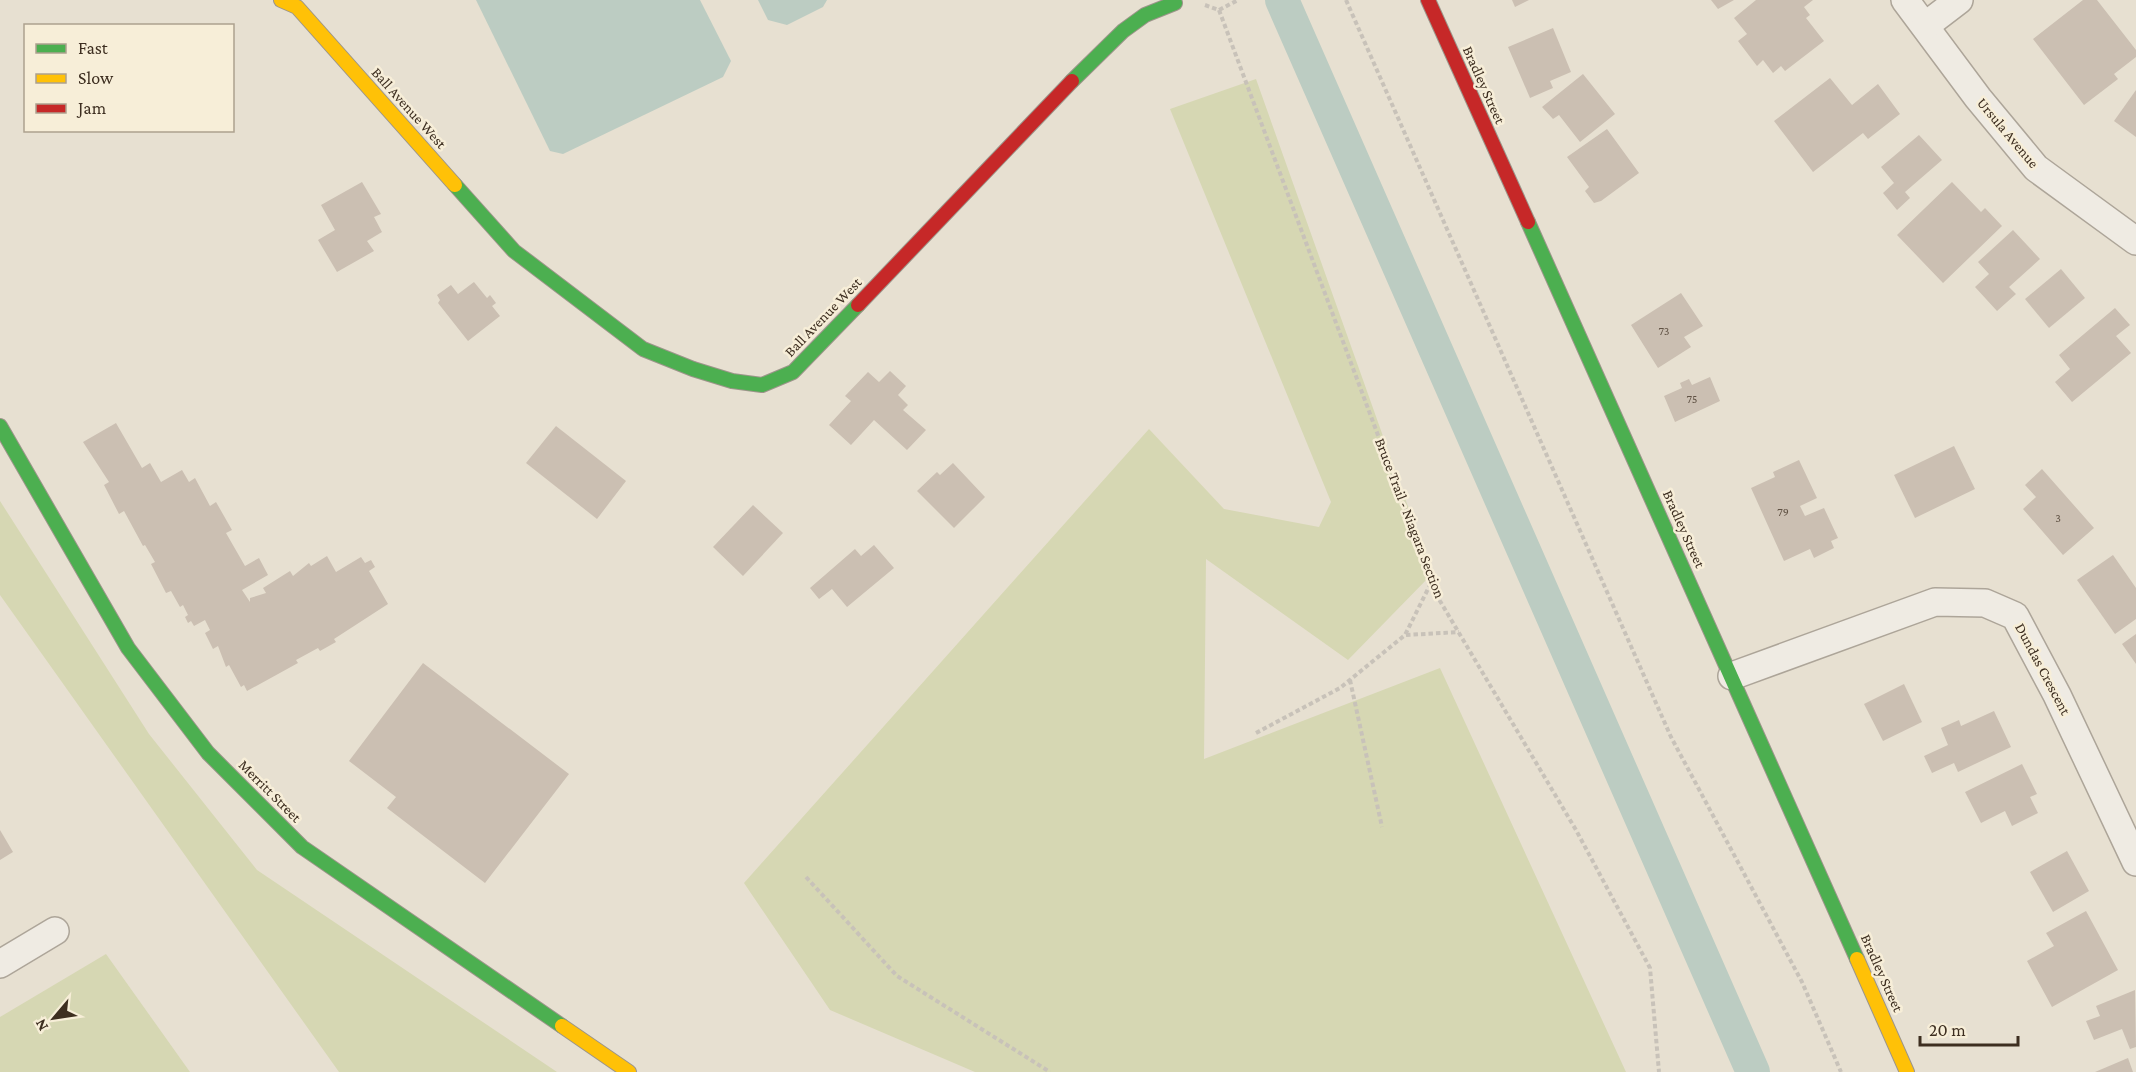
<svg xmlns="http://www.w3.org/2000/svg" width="2136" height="1072" font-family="'Crimson Pro',serif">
  <rect width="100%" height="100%" fill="#e7e0d1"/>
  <g fill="#d6d7b3">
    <path d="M1256,79L1432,574L1348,660L1206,559L1204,759L1440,668L1626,1072H975L830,1010L744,883L1149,429L1224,509L1319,527L1331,502L1170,109Z"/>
    <path d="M0,501L149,734L257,870L557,1072H339L0,595Z"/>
    <path d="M106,954L190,1072H0V1017Z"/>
  </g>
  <g fill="#bcccc2">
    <path d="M476,0H700L731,61L723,77L563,154L550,151Z"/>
    <path d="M758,0H827L823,7L787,25L768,20Z"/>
  </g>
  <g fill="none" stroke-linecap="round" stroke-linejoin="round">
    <path stroke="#bcccc2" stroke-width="34" d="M1282,0L1753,1072"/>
  </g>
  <g fill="#cbbfb2">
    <path d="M1512,0H1529L1515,7Z"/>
    <path d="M1711,0H1734L1718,9Z"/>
    <path d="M1756,0H1813L1804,7L1810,15L1806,18L1824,41L1785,71L1781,66L1773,73L1763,60L1757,66L1738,41L1747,34L1734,18Z"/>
    <path d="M2083,0H2097L2136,50V57L2114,74L2118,79L2084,105L2033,39Z"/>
    <path d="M1553,28L1571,72L1550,81L1553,88L1530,98L1508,47Z"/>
    <path d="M1583,74L1615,114L1580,142L1559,115L1553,119L1542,107Z"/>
    <path d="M1830,78L1852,105L1878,84L1900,114L1868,139L1863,133L1813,172L1774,121Z"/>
    <path d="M2136,90V137L2114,121Z"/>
    <path d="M1607,129L1639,173L1601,201L1594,203L1585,191L1589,187L1567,157Z"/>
    <path d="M1919,135L1942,160L1905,192L1910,198L1897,210L1883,193L1894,183L1881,167Z"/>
    <path d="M362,182L381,214L374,217L382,232L367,241L374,251L337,272L318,240L335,230L321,205Z"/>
    <path d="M1952,182L1981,212L1985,208L2002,226L1943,283L1897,235Z"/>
    <path d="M2013,230L2040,259L2009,287L2016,294L1997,311L1975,287L1989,274L1978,262Z"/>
    <path d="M2061,269L2085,298L2049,328L2025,299Z"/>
    <path d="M474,282L487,298L490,295L496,303L492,306L500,316L468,341L438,303L440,300L437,295L451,285L458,294Z"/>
    <path d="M1681,293L1703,326L1684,337L1691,347L1658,368L1631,325Z"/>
    <path d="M2115,308L2130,325L2116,336L2131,353L2072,402L2055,382L2070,369L2059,355Z"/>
    <path d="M890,371L906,386L898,395L908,405L903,410L926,430L907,450L874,420L851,445L829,425L851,401L845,396L868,372L879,382Z"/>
    <path d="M1710,377L1720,401L1675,422L1664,396L1682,388L1680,383L1689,379L1692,385Z"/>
    <path d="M116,423L142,468L150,463L161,482L182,470L189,482L195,478L210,506L216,502L232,530L226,533L245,566L259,558L268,575L242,590L250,602V598L266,593L263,588L290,571L293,576L309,563L311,566L327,556L336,572L361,557L365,563L371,560L375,567L369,571L388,604L334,639L336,642L320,651L318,648L296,660L298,663L247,691L244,685L241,687L229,665L226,667L218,646L213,649L205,633L210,630L205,620L194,626L191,621L188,623L185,617L188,615L183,605L180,607L171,591L166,593L151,564L155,562L145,545L143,546L124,511L119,514L104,485L109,482L83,442Z"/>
    <path d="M556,426L626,481L597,519L526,463Z"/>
    <path d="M1954,446L1975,489L1915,518L1894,475Z"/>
    <path d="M1799,460L1817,498L1800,506L1805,516L1824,508L1838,538L1831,541L1834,548L1814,558L1810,549L1784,561L1751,488L1775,477L1773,472Z"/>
    <path d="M953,463L985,497L954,528L917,491L937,472L940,475Z"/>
    <path d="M2042,469L2094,528L2063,555L2023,509L2036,497L2025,485Z"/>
    <path d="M753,505L783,533L743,576L713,547Z"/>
    <path d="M874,545L894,568L847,607L832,589L819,599L810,588L855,549L861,556Z"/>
    <path d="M2113,555L2136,588V619L2115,634L2077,580Z"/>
    <path d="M2136,634V664L2122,644Z"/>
    <path d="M423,663L569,774L485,883L387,808L396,797L349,761Z"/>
    <path d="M1904,684L1922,722L1883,741L1864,704Z"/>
    <path d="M1994,711L2011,747L1958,772L1954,763L1932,773L1924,756L1948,745L1941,728L1959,720L1961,726Z"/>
    <path d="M2022,764L2037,794L2030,797L2038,813L2012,826L2005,811L1981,823L1965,792Z"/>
    <path d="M0,830L13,852L0,860Z"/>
    <path d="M2067,851L2089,891L2053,912L2030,872Z"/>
    <path d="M2086,911L2118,970L2052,1007L2027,961L2054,946L2046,933Z"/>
    <path d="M2135,990L2136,1047L2130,1049L2122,1029L2094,1040L2086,1021L2100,1016L2096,1006Z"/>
    <path d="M2128,1058L2133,1072H2095Z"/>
  </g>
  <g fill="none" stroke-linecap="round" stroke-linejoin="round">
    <g stroke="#ada599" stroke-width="30">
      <g id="street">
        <path d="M1905,0L1978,98L2036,168L2136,241"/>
        <path d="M1925,26L1959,0"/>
        <path d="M1732,676L1935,602L1985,603L2015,616L2057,695L2136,862"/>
        <path d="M0,964L55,931"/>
      </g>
    </g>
    <g stroke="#9c958a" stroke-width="16">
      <g id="fast">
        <path d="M1072,81L1123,31L1145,15L1175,3"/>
        <path d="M455,185L514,251L643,349L693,369L732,381L762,385L793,372L858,305"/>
        <path d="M1528,222L1857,959"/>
        <path d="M0,426L128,648L208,753L302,847L562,1026"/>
      </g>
    </g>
    <g stroke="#9c958a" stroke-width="16">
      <g id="slow">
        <path d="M281,0L297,7L455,185"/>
        <path d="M1857,959L1907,1072"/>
        <path d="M562,1026L629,1072"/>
      </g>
    </g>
    <g stroke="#9c958a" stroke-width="16">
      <g id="jam">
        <path d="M1428,0L1528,222"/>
        <path d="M858,305L1072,81"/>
      </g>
    </g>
    <g stroke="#c8c2b9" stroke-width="4" stroke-dasharray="4.5 3" stroke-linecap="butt">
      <path d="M1346,0L1671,737L1802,982L1841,1072"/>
      <path d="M1205,5L1219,10L1238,0"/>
      <path d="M1219,10L1440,601L1576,830L1650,968L1659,1072"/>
      <path d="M1406,635L1459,632"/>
      <path d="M1350,680L1382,827"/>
      <path d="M1256,733L1340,688L1405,635L1432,581"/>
      <path d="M806,877L897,976L1050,1072"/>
    </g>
    <use href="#street" stroke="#efebe3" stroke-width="27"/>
    <use href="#fast" stroke="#4caf50" stroke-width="14"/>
    <use href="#slow" stroke="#ffc107" stroke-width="14"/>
    <use href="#jam" stroke="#c62828" stroke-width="14"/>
  </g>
  <g text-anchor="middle" stroke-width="5" stroke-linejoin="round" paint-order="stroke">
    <g font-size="12" fill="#605244">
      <text x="1664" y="335">73</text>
      <text x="1692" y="403">75</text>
      <text x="1783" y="516">79</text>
      <text x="2058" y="522">3</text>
    </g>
    <g font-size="15" fill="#3d2e20" stroke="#f7eed8">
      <text transform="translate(1484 85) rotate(66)" y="5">Bradley Street</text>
      <text transform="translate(409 108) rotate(48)" y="5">Ball Avenue West</text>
      <text transform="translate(2008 133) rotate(50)" y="5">Ursula Avenue</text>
      <text transform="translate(823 317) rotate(-46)" y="5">Ball Avenue West</text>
      <text transform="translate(1410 518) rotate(69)" y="5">Bruce Trail - Niagara Section</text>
      <text transform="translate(1684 529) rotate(66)" y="5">Bradley Street</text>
      <text transform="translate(2043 669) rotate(62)" y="5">Dundas Crescent</text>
      <text transform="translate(270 791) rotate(45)" y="5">Merritt Street</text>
      <text transform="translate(1882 973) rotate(66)" y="5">Bradley Street</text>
    </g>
  </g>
  <rect x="24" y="24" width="210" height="108" fill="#f7eed8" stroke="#ada18e" stroke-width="1.5"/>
  <rect x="36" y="44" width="30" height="9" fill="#4caf50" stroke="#ada18e" stroke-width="1.5"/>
  <text x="78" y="54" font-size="18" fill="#3d2e20">Fast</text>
  <rect x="36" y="74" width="30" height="9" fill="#ffc107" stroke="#ada18e" stroke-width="1.5"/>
  <text x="78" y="84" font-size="18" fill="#3d2e20">Slow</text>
  <rect x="36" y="104" width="30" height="9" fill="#c62828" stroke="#ada18e" stroke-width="1.5"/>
  <text x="78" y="114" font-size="18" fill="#3d2e20">Jam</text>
  <g transform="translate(54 1018) rotate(241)" stroke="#f7eed8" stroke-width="4.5" paint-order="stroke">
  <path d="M0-4.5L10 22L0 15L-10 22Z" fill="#3d2e20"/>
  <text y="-9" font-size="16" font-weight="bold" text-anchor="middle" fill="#3d2e20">N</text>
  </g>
  <path d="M1920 1036v9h98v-9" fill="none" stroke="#3d2e20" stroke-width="3"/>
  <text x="1929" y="1036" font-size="18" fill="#3d2e20" stroke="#f7eed8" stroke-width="4.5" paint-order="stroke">20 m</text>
</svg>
